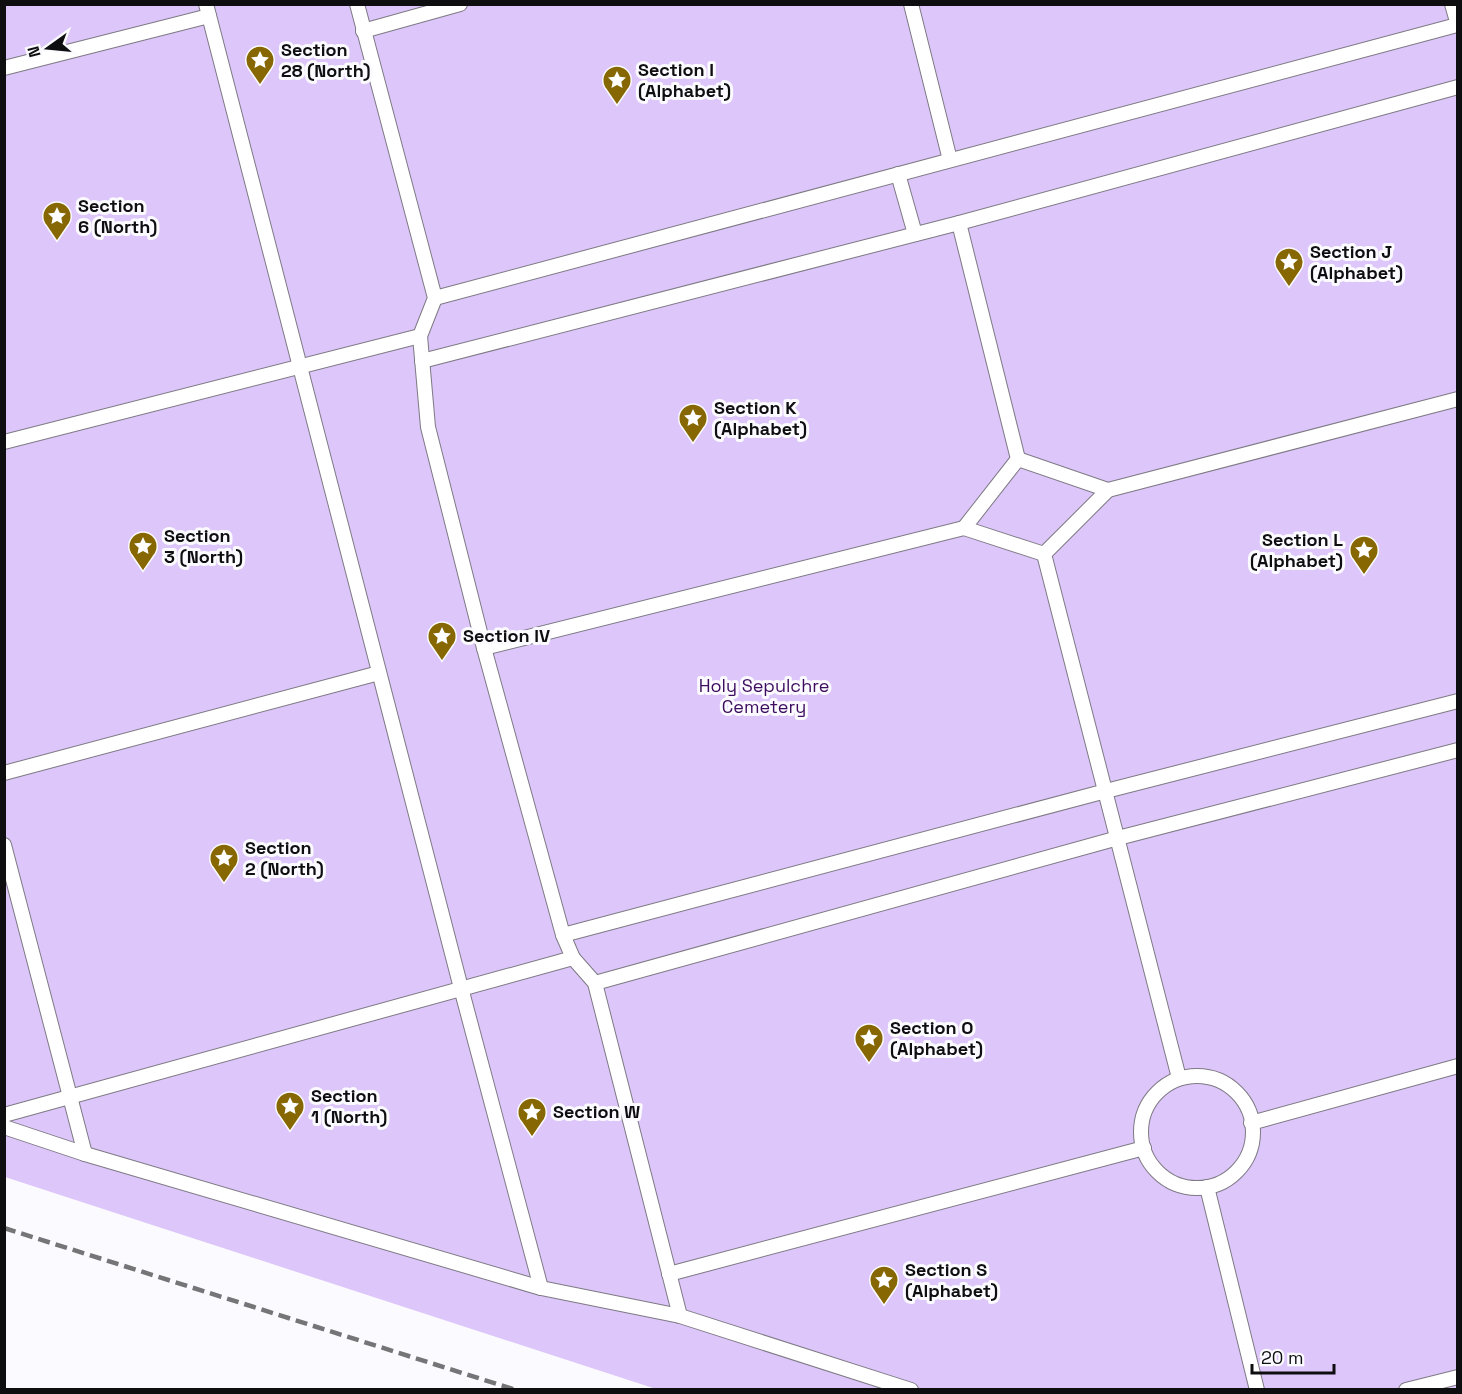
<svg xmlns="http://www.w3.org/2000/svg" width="1462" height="1394" font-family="'Space Grotesk',sans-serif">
  <rect width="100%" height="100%" fill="#fbfafe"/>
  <path fill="#ddc6fa" d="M5,5H1457V1389H656L5,1177Z"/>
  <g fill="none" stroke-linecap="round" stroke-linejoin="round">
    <g stroke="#7e7a84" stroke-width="16">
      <g id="service">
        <path d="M206,4L461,988L541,1288"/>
        <path d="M357,4L435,298L420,336L428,427L484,648L563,935L573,958L595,983L680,1316"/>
        <path d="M911,4L950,160"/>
        <path d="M1452,4L1458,25"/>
        <path d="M363,31L460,4"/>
        <path d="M4,68L209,16"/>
        <path d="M898,174L915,234"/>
        <path d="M959,223L1018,459"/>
        <path d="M435,298L1457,25"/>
        <path d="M422,361L959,223L1458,87"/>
        <path d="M4,442L420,336"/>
        <path d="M1018,459L1108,490L1044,554L964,528Z"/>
        <path d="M1108,490L1458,399"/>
        <path d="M1044,554L1179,1078"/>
        <path d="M484,648L964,528"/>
        <path d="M4,773L379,673"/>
        <path d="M4,845L85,1154"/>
        <path d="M563,935L1106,791L1458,701"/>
        <path d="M595,983L1118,838L1458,750"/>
        <circle cx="1197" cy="1132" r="56"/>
        <path d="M4,1115L573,958"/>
        <path d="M1251,1123L1458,1066"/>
        <path d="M4,1127L85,1154L541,1288L680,1316L911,1390"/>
        <path d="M1207,1187L1257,1390"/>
        <path d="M669,1274L1144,1148"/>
        <path d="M1406,1390L1458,1377"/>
      </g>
    </g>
    <use href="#service" stroke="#fff" stroke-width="14"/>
    <path stroke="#757477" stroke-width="4.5" stroke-dasharray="12 6" stroke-linecap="butt" d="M4,1228L516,1390"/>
  </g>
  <defs>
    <g id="sight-pin" transform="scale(1.5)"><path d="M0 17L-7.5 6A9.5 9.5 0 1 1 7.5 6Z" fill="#866702" stroke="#fbfafe"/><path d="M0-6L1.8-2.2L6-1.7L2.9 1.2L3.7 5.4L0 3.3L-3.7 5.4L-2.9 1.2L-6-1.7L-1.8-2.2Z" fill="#fff"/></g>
  </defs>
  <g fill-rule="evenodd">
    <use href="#sight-pin" x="260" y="60"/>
    <use href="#sight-pin" x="617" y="80"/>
    <use href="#sight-pin" x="57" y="216"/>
    <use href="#sight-pin" x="1289" y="262"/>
    <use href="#sight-pin" x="693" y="418"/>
    <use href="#sight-pin" x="143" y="546"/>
    <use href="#sight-pin" x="1364" y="550"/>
    <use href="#sight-pin" x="442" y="636"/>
    <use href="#sight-pin" x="224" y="858"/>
    <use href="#sight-pin" x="869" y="1038"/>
    <use href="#sight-pin" x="290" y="1106"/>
    <use href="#sight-pin" x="532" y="1112"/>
    <use href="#sight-pin" x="884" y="1280"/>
  </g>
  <g text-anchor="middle" stroke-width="6" stroke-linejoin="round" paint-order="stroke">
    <g font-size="18" font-weight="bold" fill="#0e0d10" stroke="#fbfafe" text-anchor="start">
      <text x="281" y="56">Section<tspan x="281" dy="21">28 (North)</tspan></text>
      <text x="638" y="76">Section I<tspan x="638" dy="21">(Alphabet)</tspan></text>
      <text x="78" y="212">Section<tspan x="78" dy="21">6 (North)</tspan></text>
      <text x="1310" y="258">Section J<tspan x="1310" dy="21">(Alphabet)</tspan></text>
      <text x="714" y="414">Section K<tspan x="714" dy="21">(Alphabet)</tspan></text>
      <text x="164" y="542">Section<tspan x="164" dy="21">3 (North)</tspan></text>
      <text x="1343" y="546" text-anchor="end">Section L<tspan x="1343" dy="21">(Alphabet)</tspan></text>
      <text x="463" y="642">Section IV</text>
      <text x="245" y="854">Section<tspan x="245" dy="21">2 (North)</tspan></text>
      <text x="890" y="1034">Section O<tspan x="890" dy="21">(Alphabet)</tspan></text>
      <text x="311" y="1102">Section<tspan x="311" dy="21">1 (North)</tspan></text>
      <text x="553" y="1118">Section W</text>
      <text x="905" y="1276">Section S<tspan x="905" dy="21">(Alphabet)</tspan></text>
    </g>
    <g font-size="18" fill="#3c0c5f" stroke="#fbfafe">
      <text x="764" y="692">Holy Sepulchre<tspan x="764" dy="21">Cemetery</tspan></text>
    </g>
  </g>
  <rect width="1462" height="1394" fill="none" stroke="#0e0d10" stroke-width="12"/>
  <g transform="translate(48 48) rotate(255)" stroke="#fbfafe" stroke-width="4.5" paint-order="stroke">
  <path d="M0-4.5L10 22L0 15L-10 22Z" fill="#0e0d10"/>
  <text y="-9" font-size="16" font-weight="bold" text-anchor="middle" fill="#0e0d10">N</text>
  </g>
  <path d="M1252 1364v9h82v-9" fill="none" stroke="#0e0d10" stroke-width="3"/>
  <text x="1261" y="1364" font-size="18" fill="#0e0d10" stroke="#fbfafe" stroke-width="4.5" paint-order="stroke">20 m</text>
</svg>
